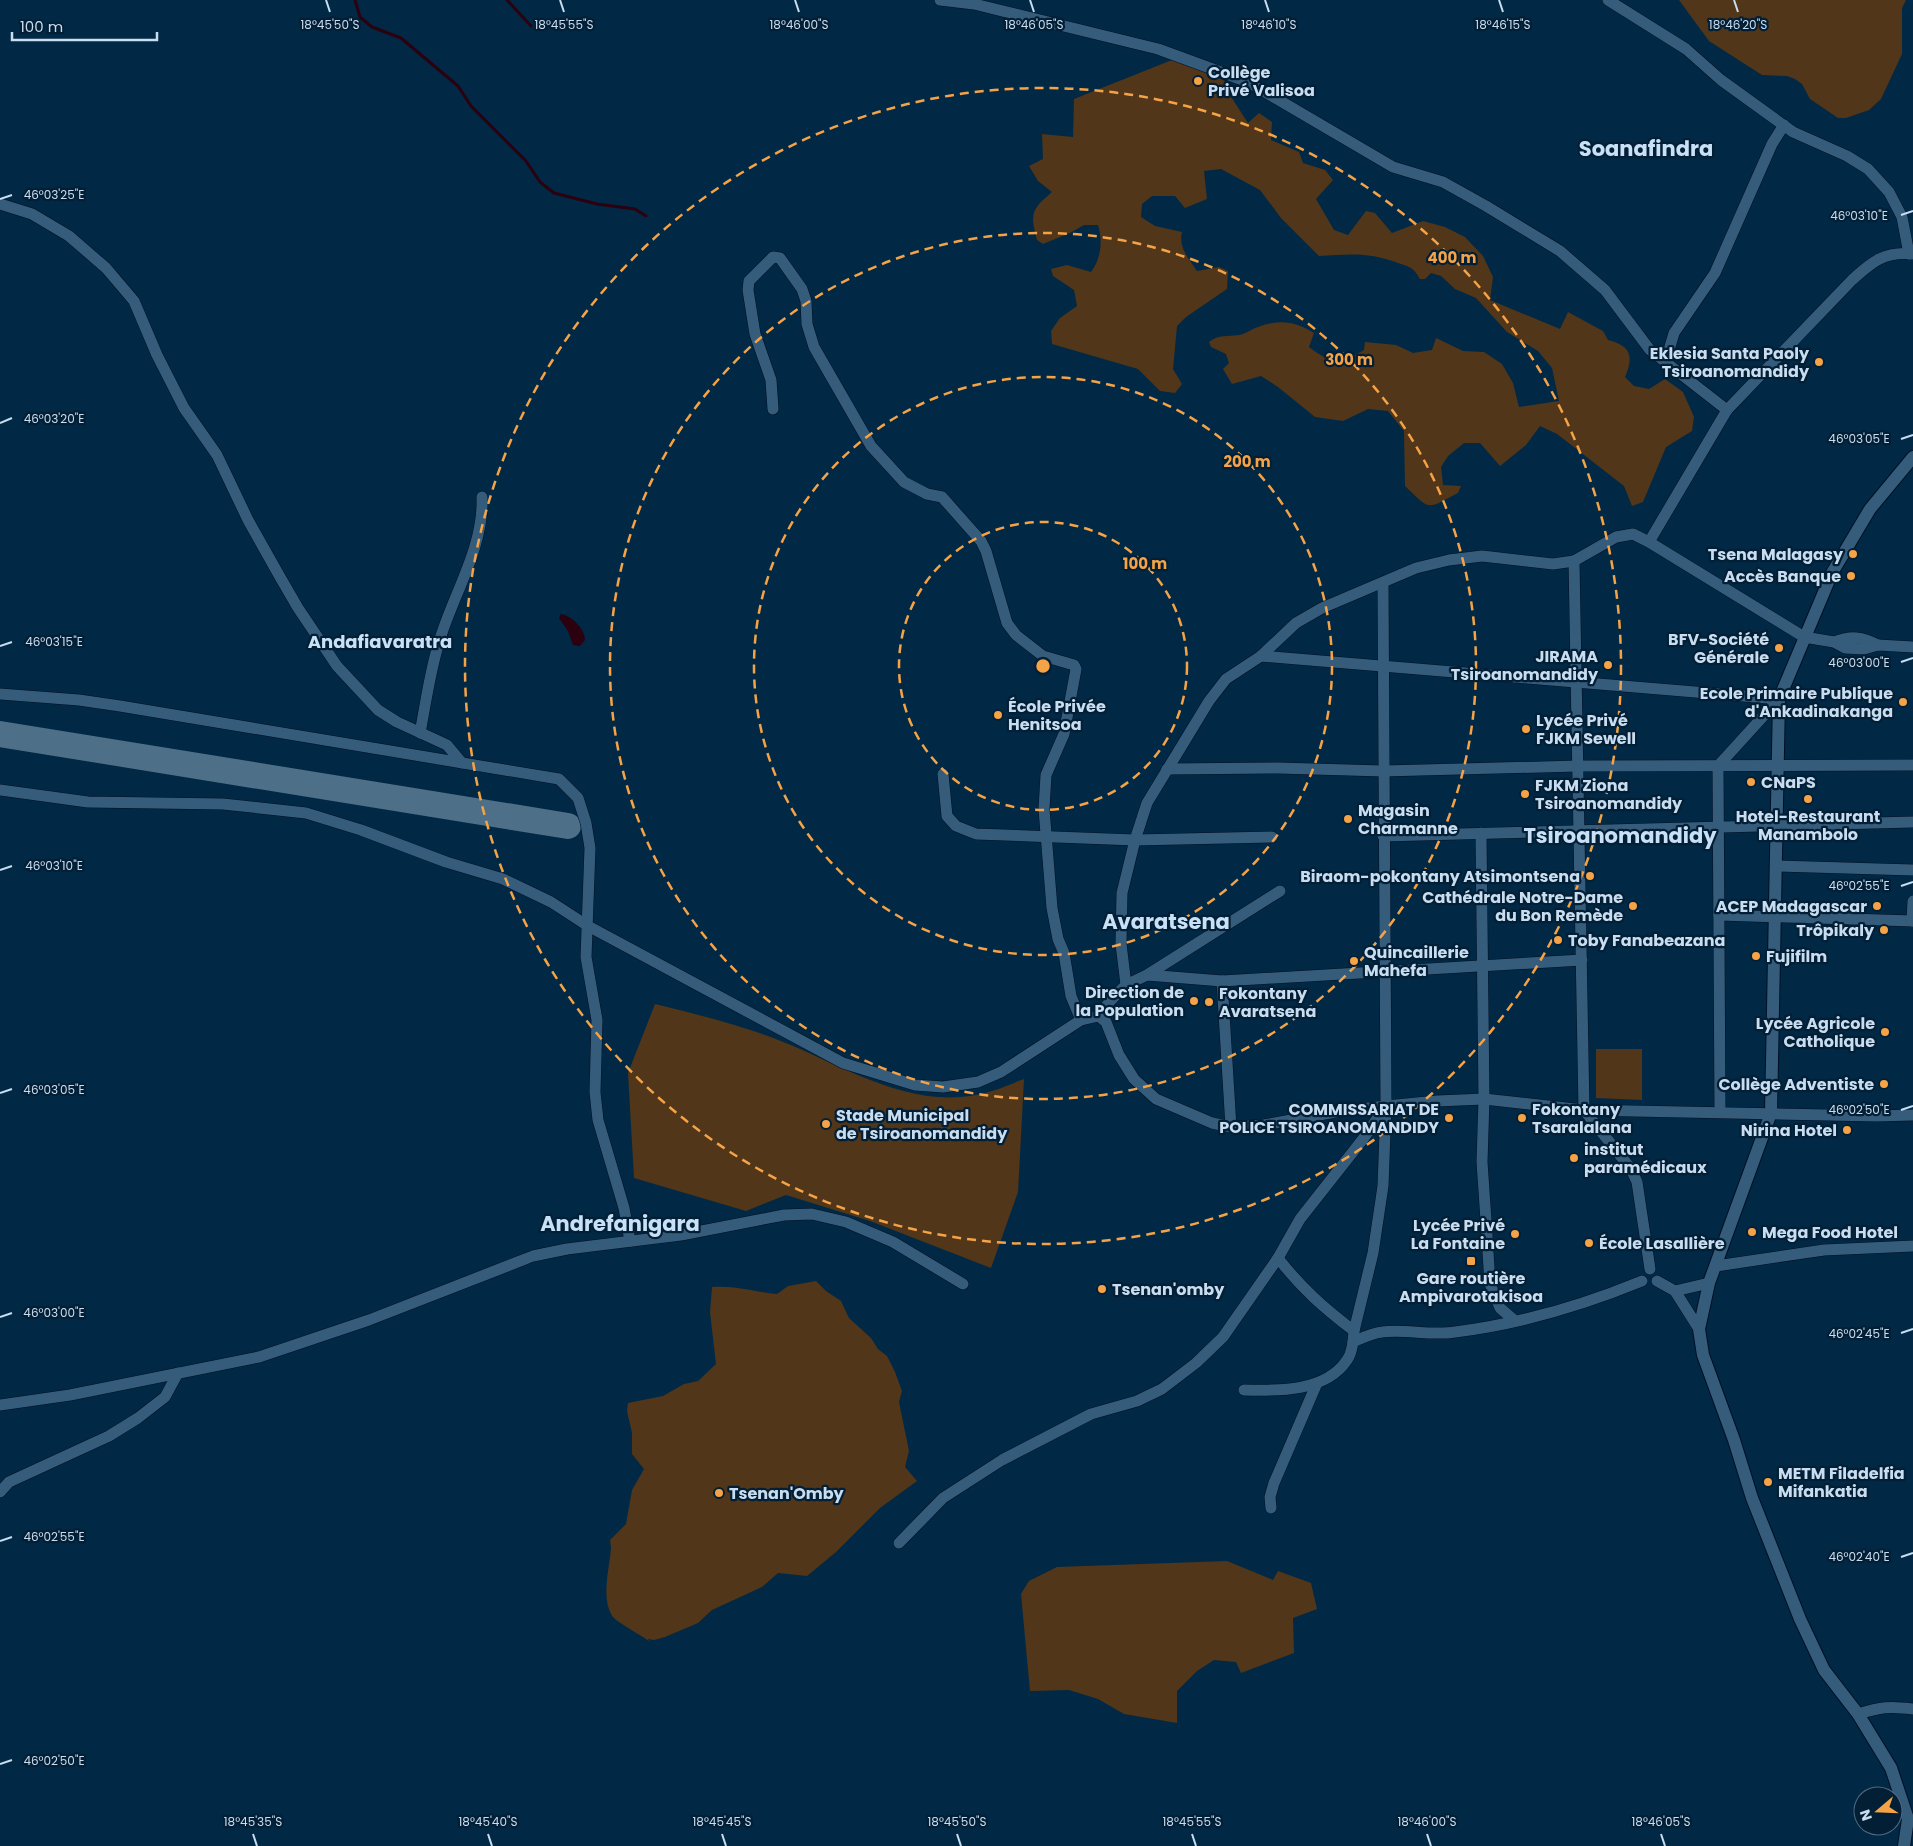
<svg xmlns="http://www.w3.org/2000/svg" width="1913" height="1846" font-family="Poppins,sans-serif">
  <rect width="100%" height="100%" fill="#012945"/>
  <g fill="#513619">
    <path d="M1679,0H1906L1902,8V54L1881,99L1869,110L1846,118H1838L1810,99L1802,84L1795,79L1787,76L1762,75L1709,41Z"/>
    <path d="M1172,60L1192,66L1227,82L1228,92L1248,123L1259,113L1272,122L1271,140L1299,152L1303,163L1325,170L1333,180L1316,199L1334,230L1348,235L1366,211L1375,213L1392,233L1423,221L1445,227L1465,237L1483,256L1493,277L1490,300L1560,329L1568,312L1603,331L1608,340C1631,346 1634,356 1625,377L1634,386L1649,389L1665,379L1683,392L1694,417L1692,431L1666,447L1643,502L1632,506L1624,486L1557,434L1540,426L1526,445L1500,466L1480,443H1464L1448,456L1441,467L1443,485L1461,486L1458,493C1426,509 1432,512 1405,486L1404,431L1388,411L1368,409L1343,421L1315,417L1278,387L1261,376L1232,384L1223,369L1229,363L1226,354L1211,347L1209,342C1219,334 1228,337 1239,335C1246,334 1251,329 1258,327C1280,319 1295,321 1314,333L1309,347C1332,364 1338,365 1364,350L1365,342L1396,345L1413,353L1432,350L1436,338L1463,351L1484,352L1502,364L1513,383L1519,407L1559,401L1552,368L1538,351L1507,332L1476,298L1455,289L1441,276L1431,273L1425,279H1420C1413,267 1410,267 1398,263C1370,252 1349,254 1319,256L1281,218L1260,190L1221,169L1204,171L1207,199L1185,208L1175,196H1152L1142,204L1141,217L1155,226L1182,232C1178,247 1189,259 1197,271L1219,267L1228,271L1227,289L1186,317L1177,326L1173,369L1182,384L1175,393L1160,391L1138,369L1052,344L1051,331L1060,318L1077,306L1074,290L1053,276L1051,269L1067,265L1091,272C1101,259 1103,241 1098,225H1084L1070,233L1043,244L1037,240C1030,213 1031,210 1052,192L1038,181L1029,166L1043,159L1042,134L1073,137L1074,99Z"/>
    <path d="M655,1004C693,1013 731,1023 768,1036C840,1062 912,1116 992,1091C1003,1088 1013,1083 1024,1079L1018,1192L991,1268L870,1221L786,1195L746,1211L634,1178L628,1073Z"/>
    <path d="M1596,1049H1642V1100L1596,1098Z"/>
    <path d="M816,1281L826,1291L841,1301L849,1318L871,1338L878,1349L887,1356L895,1372L902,1391L899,1402L909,1451L905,1467L917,1481L880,1508L836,1552L807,1576L778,1573L762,1587L712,1610L698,1623L665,1637L654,1640L648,1639L649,1641C642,1636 617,1622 613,1617C600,1598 610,1568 611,1547L610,1540L626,1524L632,1490L644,1469L632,1454V1433L627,1411L628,1403L663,1396L684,1384L698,1381L716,1364L710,1312L712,1287C735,1285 755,1292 777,1294L788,1286Z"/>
    <path d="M1227,1561L1273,1580L1278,1571L1311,1583L1317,1609L1293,1618L1294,1653L1241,1673L1236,1662L1214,1660L1197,1671L1177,1691V1723L1124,1714L1098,1699L1069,1690L1030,1691L1021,1594L1029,1581L1057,1567Z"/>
  </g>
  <path fill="#2b010f" d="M561,614C572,616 585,629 585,640L580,646L573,645L568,631L559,618Z"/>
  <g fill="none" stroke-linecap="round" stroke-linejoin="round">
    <g stroke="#2b010f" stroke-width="3">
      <path d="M355,0L360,17L372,27L401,38L458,86L471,106L526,161L540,182L554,193L597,204L635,209L646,216"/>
      <path d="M507,0L531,26"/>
    </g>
    <path stroke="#4e6f88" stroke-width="26" d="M0,734L568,826"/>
    <g stroke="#001025" stroke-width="12">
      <g id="street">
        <path d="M940,0L974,4L1158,49L1248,82L1393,167L1443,182L1486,206L1560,251L1605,290L1650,350L1727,410"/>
        <path d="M1608,0L1686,49L1721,80L1793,132L1847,156L1868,169L1889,192L1902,217L1909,254"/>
        <path d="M0,204L32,214L69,236L106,268L134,301L157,355L184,408L217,455L248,520L280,577L298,608L337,666L378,710L397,722L447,745L462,763"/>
        <path d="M1667,357L1674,333L1715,273L1772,144L1784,125"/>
        <path d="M773,409L771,380L755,334L748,290L749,281L773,257L780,258L802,289L806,301L807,324L814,347L871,446L904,482L927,494L942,497L981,541L986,551L1007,623L1016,635L1043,656L1074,665L1076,669L1064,734L1046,775L1044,809L1052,908L1058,939L1064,953L1071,996L1081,1020"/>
        <path d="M1649,542L1727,410L1852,280C1872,262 1884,251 1913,254"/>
        <path d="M1834,642C1851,635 1863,637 1878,645"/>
        <path d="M1261,656L1779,699"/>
        <path d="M0,694L79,700L120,706L559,779L578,798L586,823L590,848L586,957L597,1020L595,1092L598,1120L624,1208L630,1241"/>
        <path d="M420,733C426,702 430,670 440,639C454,593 484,547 482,497"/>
        <path d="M1167,769L1278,768L1383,771L1578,766L1913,765"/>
        <path d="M943,774L947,816L956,826L976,834L1135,840L1272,837"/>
        <path d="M0,790L88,802L223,804L306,813L361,830L446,862L503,879L551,902L588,926L843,1063L915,1085L943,1087L978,1082L1001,1072L1081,1020L1099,1016L1106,1022L1119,1055L1134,1079L1156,1099L1212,1123L1231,1127L1264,1125L1341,1111L1386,1106L1437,1101L1484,1099L1584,1110L1877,1116L1913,1115"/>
        <path d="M1481,833L1484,1099L1482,1162L1486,1220L1490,1284L1500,1308L1515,1321"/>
        <path d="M1383,836L1913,822"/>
        <path d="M1776,866L1913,870"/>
        <path d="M1719,915L1913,921"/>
        <path d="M1912,921L1913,901"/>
        <path d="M1147,975L1280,891"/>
        <path d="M1222,981L1231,1127"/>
        <path d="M1126,985L1147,975L1222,981L1582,960"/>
        <path d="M1099,1016L1110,1001L1126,985L1121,944L1122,893L1135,840L1147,803L1209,701L1226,679L1261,656L1296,623L1322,608L1416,568L1449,560L1482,556L1553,564L1574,561"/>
        <path d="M1720,1112L1718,766L1779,699"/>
        <path d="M1278,1258C1302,1289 1324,1308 1354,1331"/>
        <path d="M1716,1266L1824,1250L1913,1246"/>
        <path d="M1650,1269L1637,1182L1631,1169L1584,1110L1574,561L1616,537L1633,534L1649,542L1804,637L1834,642L1845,648L1864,649L1878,645L1913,647"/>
        <path d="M1657,1281L1675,1291L1699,1329"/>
        <path d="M1675,1291L1709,1283"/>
        <path d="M1353,1342L1354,1331L1373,1253L1383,1186L1386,1106L1383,583"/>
        <path d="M1244,1390C1278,1391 1326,1392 1347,1360C1351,1355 1352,1348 1353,1342C1362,1338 1372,1333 1382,1332C1406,1329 1431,1336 1455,1332C1520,1324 1581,1306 1642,1281"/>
        <path d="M0,1405L70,1395L259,1357L369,1320L533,1256L567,1249L681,1235L784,1215L812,1214L846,1222L893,1242L963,1284"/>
        <path d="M0,1492L9,1482L109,1436L138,1418L165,1397L178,1373"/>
        <path d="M1271,1508L1270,1497L1274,1483L1317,1383"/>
        <path d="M899,1543L943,1498L1002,1460L1091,1414L1137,1401L1162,1389L1196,1363L1223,1337L1278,1258L1300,1219L1363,1139L1386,1106"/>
        <path d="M1858,1714C1881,1707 1889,1706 1913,1709"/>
      </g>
    </g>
    <g stroke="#001025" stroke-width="14">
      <path id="secondary" d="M1904,1846L1908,1819L1891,1768L1858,1714L1824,1670L1800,1619L1752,1498L1734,1440L1703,1355L1699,1329L1709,1283L1771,1113L1779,699L1832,573L1870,509L1913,457"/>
    </g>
    <use href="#street" stroke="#365c7b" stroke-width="11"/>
    <use href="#secondary" stroke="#365c7b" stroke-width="12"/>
  </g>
  <path fill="none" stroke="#c9ddf0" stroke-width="2" d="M326,0L330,12M560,0L564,12M795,0L799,12M1030,0L1034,12M1265,0L1269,12M1499,0L1503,12M1734,0L1738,12M0,199L12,195M1901,215L1913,211M0,423L12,418M1901,439L1913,435M0,646L12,642M1901,662L1913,658M0,870L12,866M1901,886L1913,882M0,1093L12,1089M1901,1110L1913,1106M0,1317L12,1313M1901,1333L1913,1329M0,1541L12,1537M1901,1557L1913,1553M0,1764L12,1760M253,1834L257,1846M488,1834L492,1846M722,1834L726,1846M957,1834L961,1846M1192,1834L1196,1846M1427,1834L1431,1846M1661,1834L1665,1846"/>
  <g fill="none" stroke="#f5a346" stroke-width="2.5" stroke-dasharray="9 6">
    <circle cx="1043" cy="666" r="144"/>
    <circle cx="1043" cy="666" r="289"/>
    <circle cx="1043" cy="666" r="433"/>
    <circle cx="1043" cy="666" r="578"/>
  </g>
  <g fill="#f5a346" stroke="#031f35" stroke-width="2">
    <circle cx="1198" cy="81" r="5"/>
    <circle cx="1819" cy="362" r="5"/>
    <circle cx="1853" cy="554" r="5"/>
    <circle cx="1851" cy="576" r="5"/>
    <circle cx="1779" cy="648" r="5"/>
    <circle cx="1608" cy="665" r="5"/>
    <circle cx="1903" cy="702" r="5"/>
    <circle cx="998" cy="715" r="5"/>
    <circle cx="1526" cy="729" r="5"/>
    <circle cx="1751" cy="782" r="5"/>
    <circle cx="1525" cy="794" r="5"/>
    <circle cx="1808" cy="799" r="5"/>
    <circle cx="1348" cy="819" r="5"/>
    <circle cx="1590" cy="876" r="5"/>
    <circle cx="1633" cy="906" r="5"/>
    <circle cx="1877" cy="906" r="5"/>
    <circle cx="1884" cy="930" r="5"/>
    <circle cx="1558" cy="940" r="5"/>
    <circle cx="1756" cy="956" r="5"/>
    <circle cx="1354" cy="961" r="5"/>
    <circle cx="1194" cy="1001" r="5"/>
    <circle cx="1209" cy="1002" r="5"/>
    <circle cx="1885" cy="1032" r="5"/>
    <circle cx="1884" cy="1084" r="5"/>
    <circle cx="1449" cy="1118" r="5"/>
    <circle cx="1522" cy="1118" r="5"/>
    <circle cx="826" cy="1124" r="5"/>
    <circle cx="1847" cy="1130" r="5"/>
    <circle cx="1574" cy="1158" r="5"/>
    <circle cx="1752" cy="1232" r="5"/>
    <circle cx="1515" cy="1234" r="5"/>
    <circle cx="1589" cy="1243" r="5"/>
    <rect x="1466" y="1256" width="10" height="10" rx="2.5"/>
    <circle cx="1102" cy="1289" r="5"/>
    <circle cx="1768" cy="1482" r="5"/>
    <circle cx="719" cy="1493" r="5"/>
  </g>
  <g text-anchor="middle" stroke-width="4.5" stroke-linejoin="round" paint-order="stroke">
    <g font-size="16" font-weight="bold" fill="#c9ddf0" stroke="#031f35" text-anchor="start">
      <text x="1208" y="78">Collège<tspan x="1208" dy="18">Privé Valisoa</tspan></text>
      <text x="1809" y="359" text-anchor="end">Eklesia Santa Paoly<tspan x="1809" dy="18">Tsiroanomandidy</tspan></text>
      <text x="1843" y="560" text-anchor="end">Tsena Malagasy</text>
      <text x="1841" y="582" text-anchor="end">Accès Banque</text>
      <text x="1769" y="645" text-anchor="end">BFV-Société<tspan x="1769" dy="18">Générale</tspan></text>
      <text x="1598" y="662" text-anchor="end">JIRAMA<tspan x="1598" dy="18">Tsiroanomandidy</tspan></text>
      <text x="1893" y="699" text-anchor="end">Ecole Primaire Publique<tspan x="1893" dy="18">d'Ankadinakanga</tspan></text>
      <text x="1008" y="712">École Privée<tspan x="1008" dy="18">Henitsoa</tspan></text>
      <text x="1536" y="726">Lycée Privé<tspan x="1536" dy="18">FJKM Sewell</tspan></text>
      <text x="1761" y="788">CNaPS</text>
      <text x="1535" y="791">FJKM Ziona<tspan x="1535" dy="18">Tsiroanomandidy</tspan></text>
      <text x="1358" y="816">Magasin<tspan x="1358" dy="18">Charmanne</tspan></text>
      <text x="1808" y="822" text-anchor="middle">Hotel-Restaurant<tspan x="1808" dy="18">Manambolo</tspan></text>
      <text x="1580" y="882" text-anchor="end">Biraom-pokontany Atsimontsena</text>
      <text x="1623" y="903" text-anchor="end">Cathédrale Notre-Dame<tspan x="1623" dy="18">du Bon Remède</tspan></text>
      <text x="1867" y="912" text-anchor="end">ACEP Madagascar</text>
      <text x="1874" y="936" text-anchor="end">Trôpikaly</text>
      <text x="1568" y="946">Toby Fanabeazana</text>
      <text x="1364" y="958">Quincaillerie<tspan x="1364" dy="18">Mahefa</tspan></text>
      <text x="1766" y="962">Fujifilm</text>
      <text x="1184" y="998" text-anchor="end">Direction de<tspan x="1184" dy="18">la Population</tspan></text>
      <text x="1219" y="999">Fokontany<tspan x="1219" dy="18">Avaratsena</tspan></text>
      <text x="1875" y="1029" text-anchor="end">Lycée Agricole<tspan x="1875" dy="18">Catholique</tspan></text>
      <text x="1874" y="1090" text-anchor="end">Collège Adventiste</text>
      <text x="1439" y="1115" text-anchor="end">COMMISSARIAT DE<tspan x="1439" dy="18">POLICE TSIROANOMANDIDY</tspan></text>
      <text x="1532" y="1115">Fokontany<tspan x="1532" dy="18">Tsaralalana</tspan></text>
      <text x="836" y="1121">Stade Municipal<tspan x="836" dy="18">de Tsiroanomandidy</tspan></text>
      <text x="1837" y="1136" text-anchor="end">Nirina Hotel</text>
      <text x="1584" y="1155">institut<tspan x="1584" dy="18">paramédicaux</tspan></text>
      <text x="1505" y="1231" text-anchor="end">Lycée Privé<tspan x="1505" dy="18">La Fontaine</tspan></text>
      <text x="1762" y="1238">Mega Food Hotel</text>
      <text x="1599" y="1249">École Lasallière</text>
      <text x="1471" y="1284" text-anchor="middle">Gare routière<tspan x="1471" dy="18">Ampivarotakisoa</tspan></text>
      <text x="1112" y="1295">Tsenan'omby</text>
      <text x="1778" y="1479">METM Filadelfia<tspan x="1778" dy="18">Mifankatia</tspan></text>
      <text x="729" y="1499">Tsenan'Omby</text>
    </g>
    <g font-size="18" font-weight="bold" fill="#c8e1f7" stroke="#031f35">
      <text x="380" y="648">Andafiavaratra</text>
    </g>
    <g font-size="21" font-weight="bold" fill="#c8e1f7" stroke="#031f35">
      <text x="1646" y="156">Soanafindra</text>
      <text x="1620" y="843">Tsiroanomandidy</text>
      <text x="1166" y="929">Avaratsena</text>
      <text x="620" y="1231">Andrefanigara</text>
    </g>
  </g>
  <g font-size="12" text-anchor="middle" fill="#c9ddf0" stroke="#031f35" stroke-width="4.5" stroke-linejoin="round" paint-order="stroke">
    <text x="330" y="29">18°45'50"S</text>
    <text x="564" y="29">18°45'55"S</text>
    <text x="799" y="29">18°46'00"S</text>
    <text x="1034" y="29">18°46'05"S</text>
    <text x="1269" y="29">18°46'10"S</text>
    <text x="1503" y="29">18°46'15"S</text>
    <text x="1738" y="29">18°46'20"S</text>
    <text x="54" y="199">46°03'25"E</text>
    <text x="1859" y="220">46°03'10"E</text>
    <text x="54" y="423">46°03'20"E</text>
    <text x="1859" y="443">46°03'05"E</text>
    <text x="54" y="646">46°03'15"E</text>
    <text x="1859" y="667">46°03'00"E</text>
    <text x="54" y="870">46°03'10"E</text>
    <text x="1859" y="890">46°02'55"E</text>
    <text x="54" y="1094">46°03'05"E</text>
    <text x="1859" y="1114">46°02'50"E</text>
    <text x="54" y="1317">46°03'00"E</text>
    <text x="1859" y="1338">46°02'45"E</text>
    <text x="54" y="1541">46°02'55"E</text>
    <text x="1859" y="1561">46°02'40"E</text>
    <text x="54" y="1765">46°02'50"E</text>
    <text x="253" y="1826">18°45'35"S</text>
    <text x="488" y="1826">18°45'40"S</text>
    <text x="722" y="1826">18°45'45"S</text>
    <text x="957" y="1826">18°45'50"S</text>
    <text x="1192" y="1826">18°45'55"S</text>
    <text x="1427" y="1826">18°46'00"S</text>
    <text x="1661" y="1826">18°46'05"S</text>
  </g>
  <circle cx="1043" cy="666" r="8" fill="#f5a346" stroke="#031f35" stroke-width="2.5"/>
  <g font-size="15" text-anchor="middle" font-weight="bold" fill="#f5a346" stroke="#031f35" stroke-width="4.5" stroke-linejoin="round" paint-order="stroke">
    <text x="1452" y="263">400 m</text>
    <text x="1349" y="365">300 m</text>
    <text x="1247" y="467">200 m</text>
    <text x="1145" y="569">100 m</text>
  </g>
  <g transform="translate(1878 1811) rotate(251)"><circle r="24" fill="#031f35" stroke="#526b80"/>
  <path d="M0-4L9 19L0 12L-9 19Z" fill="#f5a346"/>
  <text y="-8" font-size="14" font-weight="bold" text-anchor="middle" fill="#c9ddf0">N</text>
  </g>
  <path d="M12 32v8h145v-8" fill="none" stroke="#c9ddf0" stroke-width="2.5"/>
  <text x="20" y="32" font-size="15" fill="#c9ddf0" stroke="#031f35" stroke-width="4" paint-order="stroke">100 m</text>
</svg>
